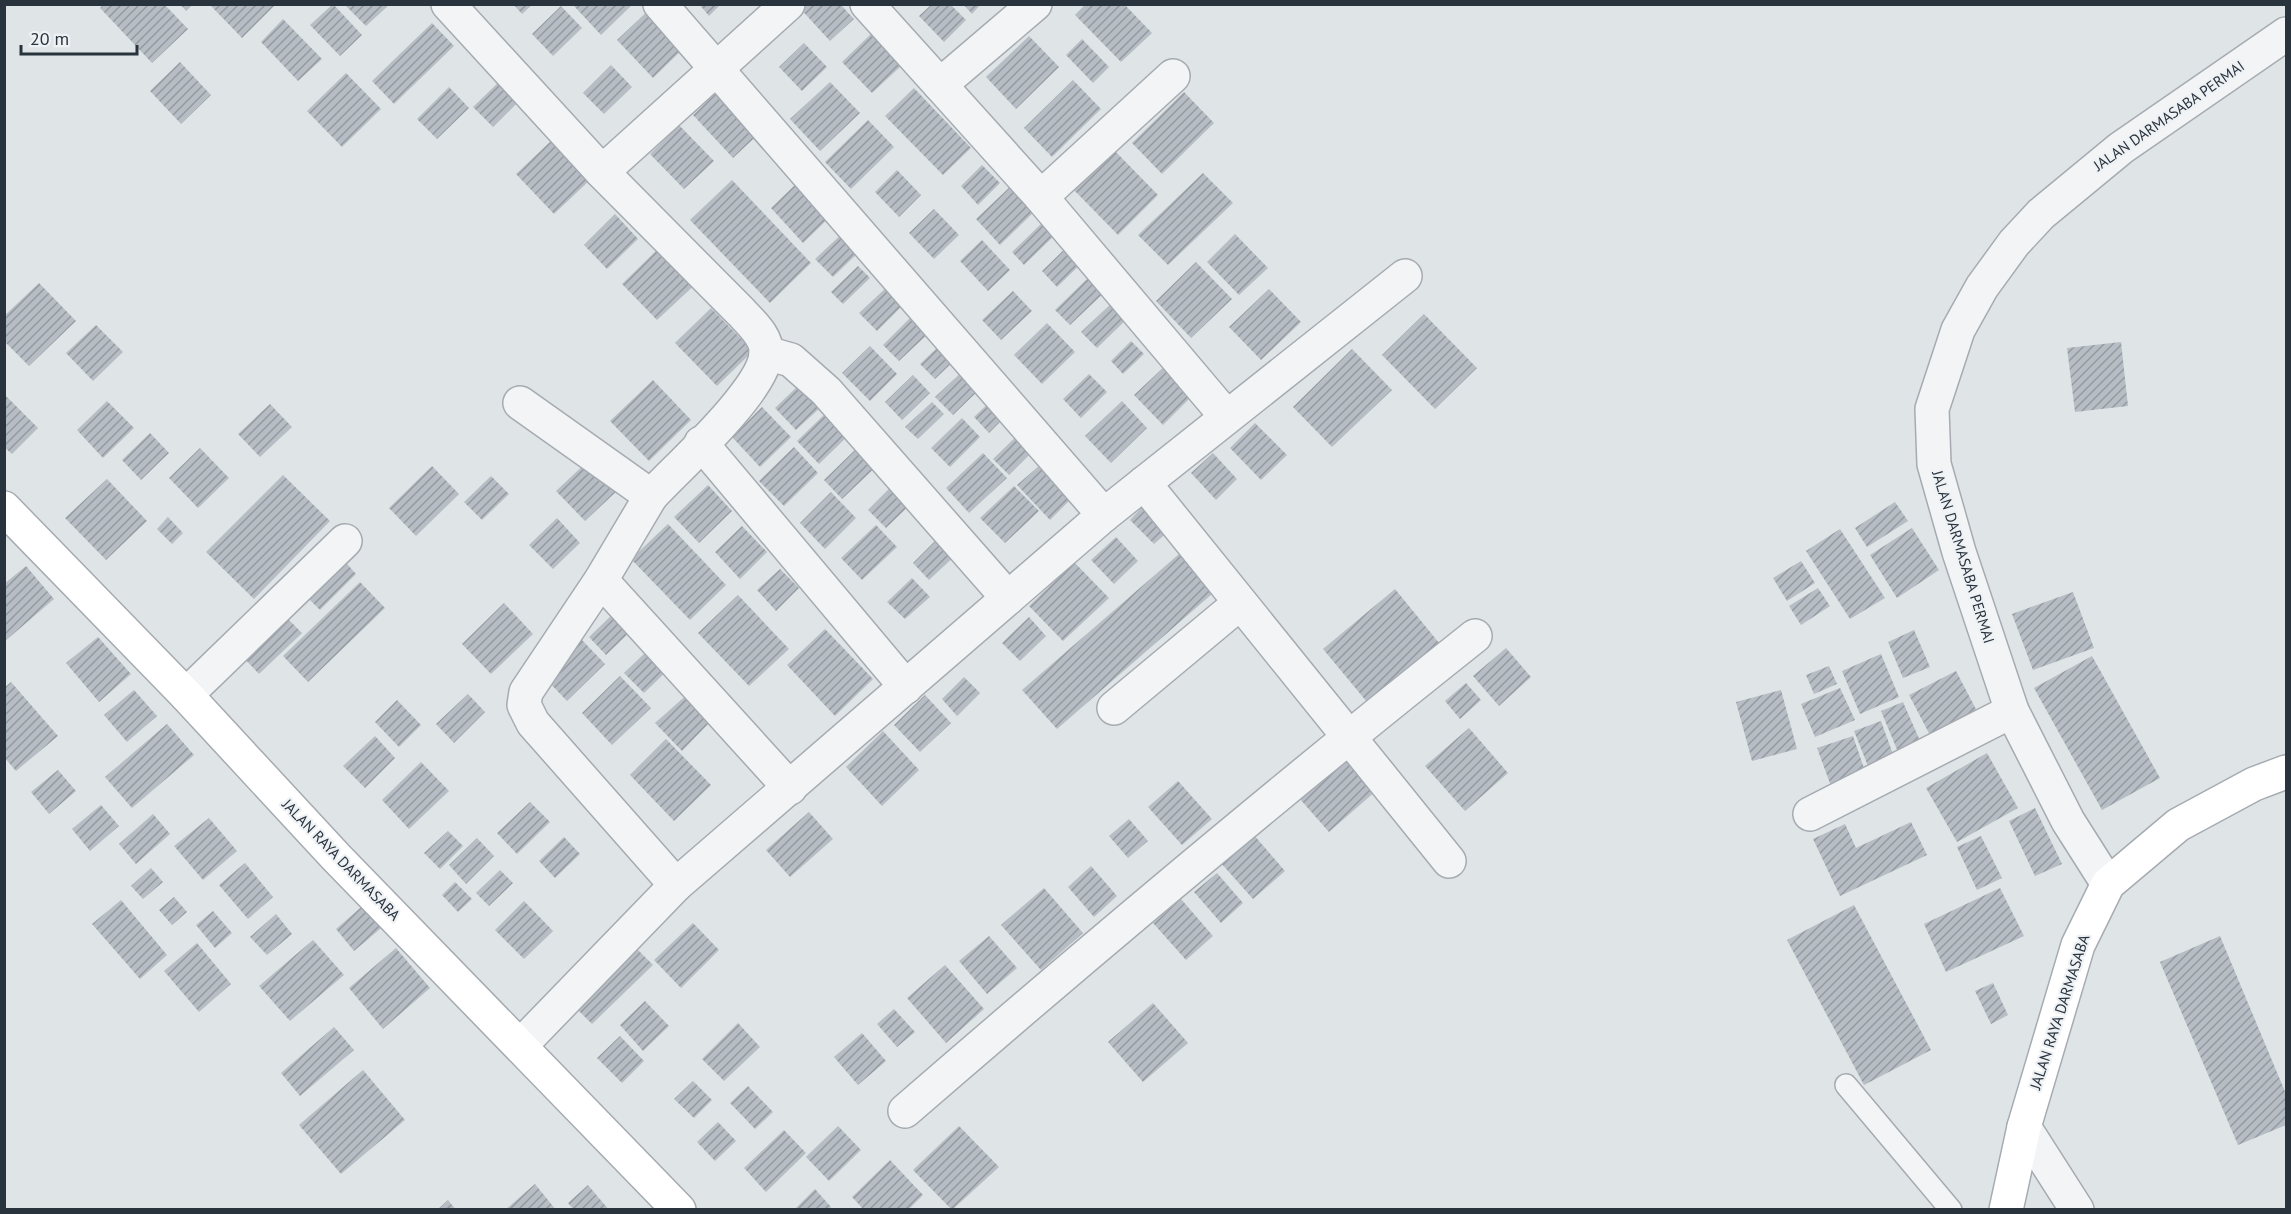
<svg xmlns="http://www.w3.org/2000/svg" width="2291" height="1214" font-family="'PT Sans',sans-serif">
  <defs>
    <pattern id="building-hatch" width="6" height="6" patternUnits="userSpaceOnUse" patternTransform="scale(1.5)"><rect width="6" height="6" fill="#b7bdc4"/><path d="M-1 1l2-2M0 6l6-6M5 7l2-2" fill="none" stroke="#959aa1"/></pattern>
  </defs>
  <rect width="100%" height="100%" fill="#dfe4e7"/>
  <g fill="url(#building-hatch)">
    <path d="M104,4H164L188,29L152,63L100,8Z"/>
    <path d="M180,4H193L186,11Z"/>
    <path d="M212,4H276L242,38L211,6Z"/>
    <path d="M333,4L362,35L340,56L310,25Z"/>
    <path d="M513,4H533L522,14Z"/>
    <path d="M576,4H633L601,35L574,6Z"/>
    <path d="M699,4H721L709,16Z"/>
    <path d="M796,4H840L854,19L830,41Z"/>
    <path d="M932,4H950L966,20L944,42L919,16Z"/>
    <path d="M963,4H981L972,14Z"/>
    <path d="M1086,4H1124L1152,33L1121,62L1075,15Z"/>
    <path d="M345,5H389L366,26Z"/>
    <path d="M561,6L582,28L553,56L532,34Z"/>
    <path d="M651,8L687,45L653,78L617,40Z"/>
    <path d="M283,19L322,59L298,81L261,42Z"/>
    <path d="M432,23L454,46L394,104L372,81Z"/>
    <path d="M871,34L901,66L872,93L842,62Z"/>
    <path d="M1029,36L1059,67L1016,109L986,77Z"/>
    <path d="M1082,39L1109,67L1093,83L1066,55Z"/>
    <path d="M804,43L827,67L802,91L779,67Z"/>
    <path d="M180,62L211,95L181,124L150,91Z"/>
    <path d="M611,65L632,87L604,114L583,93Z"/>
    <path d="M346,73L381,109L342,147L307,111Z"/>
    <path d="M504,77L523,97L493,127L473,107Z"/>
    <path d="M1073,80L1101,109L1052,157L1024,128Z"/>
    <path d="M830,82L860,113L820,151L790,119Z"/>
    <path d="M724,85L765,128L733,158L693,115Z"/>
    <path d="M449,87L469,108L437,139L417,119Z"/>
    <path d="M914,88L971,148L943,175L885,116Z"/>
    <path d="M1184,92L1214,123L1162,174L1132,143Z"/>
    <path d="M868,120L894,147L851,189L825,162Z"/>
    <path d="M679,125L714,161L684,189L650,154Z"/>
    <path d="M553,139L591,179L554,214L516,174Z"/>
    <path d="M1112,148L1158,195L1118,235L1071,187Z"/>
    <path d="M982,165L1000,183L978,205L961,186Z"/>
    <path d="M897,170L921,195L899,217L875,192Z"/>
    <path d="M1203,173L1233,203L1168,265L1138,235Z"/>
    <path d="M732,180L811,263L770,303L690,220Z"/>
    <path d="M798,182L831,216L803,243L771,208Z"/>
    <path d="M1013,184L1037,209L1000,245L976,219Z"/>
    <path d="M934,209L959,235L934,259L909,233Z"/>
    <path d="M615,214L638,239L607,269L584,245Z"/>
    <path d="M1044,221L1056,234L1024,265L1012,252Z"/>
    <path d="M846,230L863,248L833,277L815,259Z"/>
    <path d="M1235,234L1268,268L1239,295L1207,262Z"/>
    <path d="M982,240L1010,270L988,291L960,261Z"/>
    <path d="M1071,243L1086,259L1057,287L1042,271Z"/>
    <path d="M663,244L699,281L657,320L622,284Z"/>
    <path d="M1196,262L1232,299L1191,338L1156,301Z"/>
    <path d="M858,266L870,278L843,304L831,292Z"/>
    <path d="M1092,274L1107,290L1070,325L1055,310Z"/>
    <path d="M39,283L76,321L29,366L4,341V316Z"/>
    <path d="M888,286L905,303L877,331L859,313Z"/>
    <path d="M1269,289L1301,322L1261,360L1229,327Z"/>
    <path d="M1013,291L1032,311L1001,340L982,320Z"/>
    <path d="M1113,302L1128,318L1097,348L1081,332Z"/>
    <path d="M711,308L753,351L717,386L675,343Z"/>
    <path d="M1424,314L1477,368L1435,409L1382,355Z"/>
    <path d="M913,315L930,332L899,361L883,345Z"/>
    <path d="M1047,323L1075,352L1042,384L1014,355Z"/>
    <path d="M96,325L123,352L93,381L66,353Z"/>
    <path d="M1131,341L1144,354L1123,374L1111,361Z"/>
    <path d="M2121,342L2128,406L2075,412L2067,348Z"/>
    <path d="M940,345L955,360L935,379L920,364Z"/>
    <path d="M870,346L897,374L870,401L842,373Z"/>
    <path d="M1352,349L1392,390L1332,447L1293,407Z"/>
    <path d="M1164,367L1192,396L1163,425L1134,395Z"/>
    <path d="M965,369L982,387L953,415L935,397Z"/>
    <path d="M1089,374L1107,392L1081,418L1063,399Z"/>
    <path d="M913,375L930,393L902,420L885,402Z"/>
    <path d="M653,380L691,420L649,461L610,421Z"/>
    <path d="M800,384L822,406L796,430L775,408Z"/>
    <path d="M4,394L38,428L12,454L4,447Z"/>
    <path d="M995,397L1009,413L989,433L974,417Z"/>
    <path d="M107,401L134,428L103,458L77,430Z"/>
    <path d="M1122,401L1147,428L1111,463L1085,436Z"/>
    <path d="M932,402L944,414L918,439L905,427Z"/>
    <path d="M270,404L292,427L260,457L238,434Z"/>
    <path d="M762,407L791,437L760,467L732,437Z"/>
    <path d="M828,411L850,434L819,464L797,441Z"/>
    <path d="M962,418L980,437L950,467L931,448Z"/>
    <path d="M1255,423L1287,455L1261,480L1230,448Z"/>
    <path d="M1022,431L1037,447L1009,475L993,459Z"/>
    <path d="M150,433L169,453L141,480L122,460Z"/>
    <path d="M859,446L878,465L842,499L824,480Z"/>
    <path d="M794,447L818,473L784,506L759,481Z"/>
    <path d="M200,448L229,478L198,508L169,478Z"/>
    <path d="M983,453L1007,478L969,513L946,488Z"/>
    <path d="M1213,453L1237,479L1216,500L1191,473Z"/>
    <path d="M1047,459L1078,492L1050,520L1017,485Z"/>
    <path d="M589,460L618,490L585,521L556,491Z"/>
    <path d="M432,466L459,494L416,536L389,508Z"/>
    <path d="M283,475L330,521L254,599L206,552Z"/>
    <path d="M491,476L509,494L482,520L464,502Z"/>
    <path d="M107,479L147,521L106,560L65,518Z"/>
    <path d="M894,484L912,503L886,528L868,510Z"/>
    <path d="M708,485L732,511L699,543L674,517Z"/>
    <path d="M1014,486L1039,511L1005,543L980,518Z"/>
    <path d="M831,492L856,518L825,549L800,523Z"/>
    <path d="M1895,502L1908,521L1867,547L1855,528Z"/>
    <path d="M1145,504L1169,531L1154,544L1130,520Z"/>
    <path d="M168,517L183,533L172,544L157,529Z"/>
    <path d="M557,518L580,543L553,569L529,545Z"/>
    <path d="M668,524L726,585L690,620L631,559Z"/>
    <path d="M876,525L897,547L862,580L841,558Z"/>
    <path d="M742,526L767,552L740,579L715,552Z"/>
    <path d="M1912,528L1939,570L1897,598L1870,555Z"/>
    <path d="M1840,529L1885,598L1850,619L1806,551Z"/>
    <path d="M941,535L958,553L929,580L913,563Z"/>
    <path d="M1116,537L1138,561L1114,584L1091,560Z"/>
    <path d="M1186,548L1220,587L1057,729L1022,690Z"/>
    <path d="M340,556L356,574L320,610L302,592Z"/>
    <path d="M1801,561L1815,583L1787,601L1773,578Z"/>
    <path d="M1074,562L1109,598L1063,641L1029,606Z"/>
    <path d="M26,566L54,599L4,642V584Z"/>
    <path d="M780,569L799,588L776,611L757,590Z"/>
    <path d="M912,578L930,597L905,619L887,602Z"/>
    <path d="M360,582L385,608L308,682L283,656Z"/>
    <path d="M1818,588L1830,606L1801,625L1789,606Z"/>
    <path d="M1395,589L1444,649L1372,708L1323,649Z"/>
    <path d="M2073,592L2094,648L2033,670L2012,614Z"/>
    <path d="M738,595L789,649L749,686L698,633Z"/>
    <path d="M504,603L533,634L491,674L462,644Z"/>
    <path d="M616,611L633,629L606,655L589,637Z"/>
    <path d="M284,615L302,633L259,674L242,656Z"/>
    <path d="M1029,617L1046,636L1020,661L1002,643Z"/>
    <path d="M825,629L873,679L835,716L787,665Z"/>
    <path d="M1914,630L1930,667L1903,678L1888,642Z"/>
    <path d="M98,637L131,674L99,702L66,663Z"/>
    <path d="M582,640L605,664L567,701L544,677Z"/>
    <path d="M1506,648L1531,677L1499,706L1473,676Z"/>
    <path d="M649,649L669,669L644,693L624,673Z"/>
    <path d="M1881,654L1899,697L1860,714L1842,671Z"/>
    <path d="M2092,656L2160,778L2102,810L2034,688Z"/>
    <path d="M1829,666L1837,684L1814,694L1806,675Z"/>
    <path d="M1956,671L1979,715L1932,739L1909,695Z"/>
    <path d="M620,676L651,708L612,745L582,713Z"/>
    <path d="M964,677L980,693L957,716L942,699Z"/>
    <path d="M11,682L58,736L16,771L4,757V688Z"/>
    <path d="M1466,683L1481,700L1460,719L1445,701Z"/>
    <path d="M1840,688L1855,720L1815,737L1801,704Z"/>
    <path d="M134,690L157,716L127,742L104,715Z"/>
    <path d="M1781,690L1797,749L1752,761L1736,702Z"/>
    <path d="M690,692L713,719L682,751L655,723Z"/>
    <path d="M468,694L485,712L454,743L436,724Z"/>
    <path d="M925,695L951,723L920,752L894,725Z"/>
    <path d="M397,700L421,725L399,747L375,722Z"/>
    <path d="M1903,702L1921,743L1898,752L1881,711Z"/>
    <path d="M1881,721L1894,757L1868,766L1854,731Z"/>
    <path d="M167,724L194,755L132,808L105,777Z"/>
    <path d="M1469,728L1508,773L1465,811L1425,766Z"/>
    <path d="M883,731L919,770L882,806L846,767Z"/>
    <path d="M375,736L395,758L365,788L343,766Z"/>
    <path d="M1853,736L1866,774L1831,786L1817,748Z"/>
    <path d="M666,739L711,785L674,821L630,775Z"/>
    <path d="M1987,753L2018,808L1957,842L1926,788Z"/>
    <path d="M1347,756L1377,790L1329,832L1299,798Z"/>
    <path d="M421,762L449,791L409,829L382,800Z"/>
    <path d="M58,770L76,791L49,814L31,792Z"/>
    <path d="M1178,781L1212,819L1182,845L1148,807Z"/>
    <path d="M530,802L550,822L517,854L497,833Z"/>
    <path d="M101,805L119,826L90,851L72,829Z"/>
    <path d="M2035,808L2062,864L2035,876L2009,821Z"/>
    <path d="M809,812L833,839L790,877L766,850Z"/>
    <path d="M153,814L170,834L136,864L119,844Z"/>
    <path d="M209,818L237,851L203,880L174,846Z"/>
    <path d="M1129,819L1148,841L1128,858L1109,836Z"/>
    <path d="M1911,822L1927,855L1840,896L1813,839L1845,824L1856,848Z"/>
    <path d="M448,831L463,846L440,869L424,853Z"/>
    <path d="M1253,834L1285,871L1253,899L1220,862Z"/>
    <path d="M1981,836L2002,878L1977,890L1957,847Z"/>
    <path d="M564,837L580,854L555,878L539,861Z"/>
    <path d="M477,838L494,856L466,884L449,865Z"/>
    <path d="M245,863L273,897L248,919L219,885Z"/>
    <path d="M1091,866L1117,896L1094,917L1068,887Z"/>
    <path d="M151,868L163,882L143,899L131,886Z"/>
    <path d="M500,870L513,883L489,906L476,893Z"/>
    <path d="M1217,873L1243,903L1221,923L1194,892Z"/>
    <path d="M455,882L472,899L458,912L442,895Z"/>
    <path d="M1044,888L1083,933L1041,970L1001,925Z"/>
    <path d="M2000,888L2024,936L1946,972L1924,924Z"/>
    <path d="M174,897L187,912L172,925L159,910Z"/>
    <path d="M1181,899L1213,936L1186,960L1153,923Z"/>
    <path d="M121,900L167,955L140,979L92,924Z"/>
    <path d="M524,901L553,931L524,959L495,930Z"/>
    <path d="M367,902L386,924L354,951L336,929Z"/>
    <path d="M1854,905L1931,1050L1864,1085L1787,940Z"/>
    <path d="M213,911L232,933L215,948L196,925Z"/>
    <path d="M276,914L292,934L267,955L250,937Z"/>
    <path d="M693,923L719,950L681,988L654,960Z"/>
    <path d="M989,936L1017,968L987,994L959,961Z"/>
    <path d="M2220,936L2286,1094V1125L2238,1145L2160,962Z"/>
    <path d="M313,940L344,975L290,1021L259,986Z"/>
    <path d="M629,941L653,965L592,1024L567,999Z"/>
    <path d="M197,943L231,984L199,1012L164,971Z"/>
    <path d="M396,948L430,988L383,1029L349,988Z"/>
    <path d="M945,965L984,1009L946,1043L907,998Z"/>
    <path d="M1993,983L2008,1015L1991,1024L1975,991Z"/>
    <path d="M645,1001L669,1026L643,1051L620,1025Z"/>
    <path d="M1153,1003L1188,1043L1143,1082L1108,1042Z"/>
    <path d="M894,1009L915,1032L897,1047L877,1024Z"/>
    <path d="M738,1023L760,1047L724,1081L702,1059Z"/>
    <path d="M334,1027L354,1050L300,1096L281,1073Z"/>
    <path d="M862,1033L886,1061L858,1085L834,1057Z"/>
    <path d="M620,1036L644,1061L622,1083L597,1058Z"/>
    <path d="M363,1070L405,1120L341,1174L299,1125Z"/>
    <path d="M693,1081L712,1100L694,1118L674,1099Z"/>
    <path d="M748,1086L773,1112L755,1129L730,1103Z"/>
    <path d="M718,1122L736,1141L715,1161L697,1142Z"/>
    <path d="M838,1126L861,1150L829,1181L806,1157Z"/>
    <path d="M959,1126L999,1167L952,1210L913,1170Z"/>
    <path d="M784,1130L806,1153L766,1192L744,1168Z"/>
    <path d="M890,1160L923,1195L908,1210H864L852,1197Z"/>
    <path d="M535,1184L556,1210H505Z"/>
    <path d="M588,1185L609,1210H574L568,1203Z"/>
    <path d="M815,1189L831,1207L828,1210H794Z"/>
    <path d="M448,1200L456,1210H437Z"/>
  </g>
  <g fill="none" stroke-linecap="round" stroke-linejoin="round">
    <g stroke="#a5abb1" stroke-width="24">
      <path id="service" d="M1846,1085L1951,1210"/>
    </g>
    <g stroke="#a5abb1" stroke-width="36">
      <g id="minor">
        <path d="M448,4L602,172L741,312C751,323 768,337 766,354C763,391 678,467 651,496"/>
        <path d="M660,4L1104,515"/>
        <path d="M867,4L1041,197L1226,416"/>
        <path d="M940,85L1035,4"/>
        <path d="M602,172L788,4"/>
        <path d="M1041,197L1173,76"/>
        <path d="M766,353L791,360L826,391L1008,598"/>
        <path d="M520,403L651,496L601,580L526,692L524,705L533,723L676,885"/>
        <path d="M701,443L906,687"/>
        <path d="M1144,483L1449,861"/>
        <path d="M601,580L790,788"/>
        <path d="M186,695L345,541"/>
        <path d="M1114,708L1240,603"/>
        <path d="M1810,814L2012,711"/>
        <path d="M521,1045L676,885L1104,515L1405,276"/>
        <path d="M905,1111C1092,949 1281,790 1475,636"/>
        <path d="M2024,1127L2077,1210"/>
      </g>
    </g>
    <g stroke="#a5abb1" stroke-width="36">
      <path id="tertiary" d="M2108,884L2068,821L2012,711L1959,552L1934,464L1932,409L1958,330L1982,287L2014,243L2041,214L2121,148L2286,34"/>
    </g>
    <g stroke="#a5abb1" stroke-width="36">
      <g id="secondary">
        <path d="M4,508L186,695L336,857L679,1210"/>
        <path d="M2006,1210L2024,1127L2078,945L2108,884L2178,825L2254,784L2286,772"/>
      </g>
    </g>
    <use href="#service" stroke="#f2f4f6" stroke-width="21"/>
    <use href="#minor" stroke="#f2f4f6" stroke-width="33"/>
    <use href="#tertiary" stroke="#f2f4f6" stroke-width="33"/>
    <use href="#secondary" stroke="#fff" stroke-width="33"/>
  </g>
  <g text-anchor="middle" stroke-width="4.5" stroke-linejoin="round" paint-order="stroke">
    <g font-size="15" fill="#29333e" stroke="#eff2f5">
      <text transform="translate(2169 116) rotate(-35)" y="5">JALAN DARMASABA PERMAI</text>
      <text transform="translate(1963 557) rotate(73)" y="5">JALAN DARMASABA PERMAI</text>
      <text transform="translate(341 860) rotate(46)" y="5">JALAN RAYA DARMASABA</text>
      <text transform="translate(2060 1012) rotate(-72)" y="5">JALAN RAYA DARMASABA</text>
    </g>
  </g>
  <rect width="2291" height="1214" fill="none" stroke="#29333e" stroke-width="12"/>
  <path d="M21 45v9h116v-9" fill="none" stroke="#29333e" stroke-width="3"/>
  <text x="30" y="45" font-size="18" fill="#29333e" stroke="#eff2f5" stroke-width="4.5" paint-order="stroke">20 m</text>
</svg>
